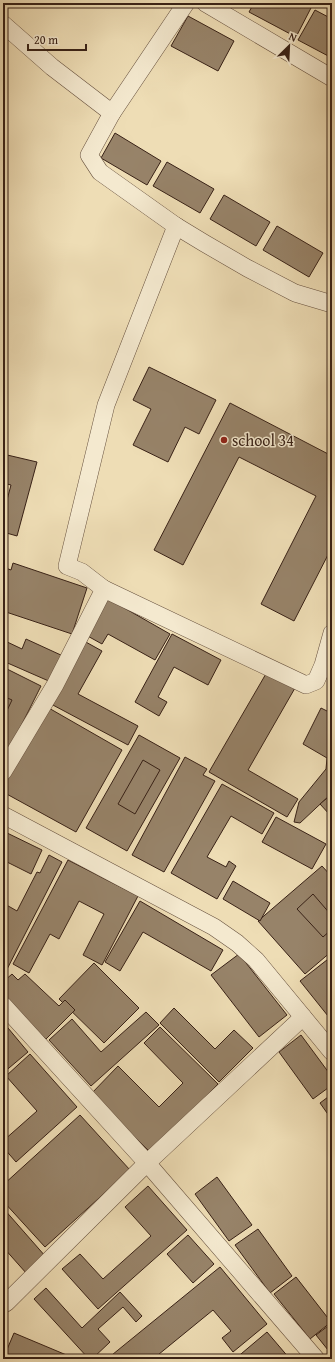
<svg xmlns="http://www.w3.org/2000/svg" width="335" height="1362" font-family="'Gentium Book Plus',serif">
  <rect width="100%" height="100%" fill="#eeddb5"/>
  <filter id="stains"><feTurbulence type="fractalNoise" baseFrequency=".005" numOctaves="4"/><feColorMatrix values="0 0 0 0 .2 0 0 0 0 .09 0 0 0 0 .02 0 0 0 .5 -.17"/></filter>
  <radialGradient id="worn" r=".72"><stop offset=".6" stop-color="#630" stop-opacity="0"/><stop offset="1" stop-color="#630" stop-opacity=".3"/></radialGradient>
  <g fill="#978369" stroke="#382116">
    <path d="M254,3H306L312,6L296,37L249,12Z"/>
    <path d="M315,10L332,19V58L298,40Z"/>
    <path d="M188,16L234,41L218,71L171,46Z"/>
    <path d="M115,133L161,161L147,185L101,158Z"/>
    <path d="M167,162L214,189L200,213L153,186Z"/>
    <path d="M224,195L270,222L256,246L210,219Z"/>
    <path d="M277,226L323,253L309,277L263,250Z"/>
    <path d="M149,367L216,400L199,434L185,427L168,462L133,445L151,409L133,400Z"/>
    <path d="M230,403L332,456V547L294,621L261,604L316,496L239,457L183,565L154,550Z"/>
    <path d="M3,454L37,462L17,536L3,532V515L11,485L3,483Z"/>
    <path d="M13,563L87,588L72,634L3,611V567L11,570Z"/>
    <path d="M105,597L170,634L155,660L108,634L102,644L84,634Z"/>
    <path d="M172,634L221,660L208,685L174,667L158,697L167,702L159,716L135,702Z"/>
    <path d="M26,639L63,656L51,682L3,661V640L22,649Z"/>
    <path d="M84,641L102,651L78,694L138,726L128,745L51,704Z"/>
    <path d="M3,667L41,686L3,762Z"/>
    <path d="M267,672L295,688L248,770L298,799L287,817L209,772Z"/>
    <path d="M3,696L12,700L3,719Z"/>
    <path d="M47,707L122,750L76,832L3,792V785Z"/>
    <path d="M321,708L331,713L332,710V793L300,823L294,822L299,802L326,769L327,758L303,744Z"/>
    <path d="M139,735L180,758L127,851L86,828Z"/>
    <path d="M185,757L207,769L203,775L215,781L164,872L132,855Z"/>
    <path d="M143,760L160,770L135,814L118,804Z"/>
    <path d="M222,784L274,813L262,834L231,816L207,857L226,867L229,861L236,866L217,899L171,873Z"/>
    <path d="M332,794V814L330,815L320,804Z"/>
    <path d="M276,817L326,844L312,869L262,842Z"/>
    <path d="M3,831L42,850L31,874L3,860Z"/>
    <path d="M49,855L62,862L3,977V903L17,911L37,872L40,873Z"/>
    <path d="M68,860L138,896L102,965L83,955L104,914L79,901L59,939L50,934L29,973L13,964Z"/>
    <path d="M322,866L332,877V951L305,974L258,921Z"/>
    <path d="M233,881L270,903L260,921L223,899Z"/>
    <path d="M313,894L332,916V929L323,937L297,909Z"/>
    <path d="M140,901L223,950L211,971L143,932L120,971L105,962Z"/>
    <path d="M239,954L287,1015L259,1037L211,975Z"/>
    <path d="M332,956V1021L300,981Z"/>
    <path d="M94,963L139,1008L104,1043L59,999Z"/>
    <path d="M12,974L18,980L25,974L59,1006L65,1000L75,1010L46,1039L3,998V982Z"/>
    <path d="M174,1008L215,1049L234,1030L253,1048L219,1082L160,1023Z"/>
    <path d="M146,1012L159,1025L91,1086L49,1040L72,1019L101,1052Z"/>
    <path d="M3,1022L28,1052L3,1073Z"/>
    <path d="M160,1027L218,1084L150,1152L91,1094L118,1066L159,1107L183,1083L144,1043Z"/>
    <path d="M301,1035L332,1077V1085L313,1099L279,1052Z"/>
    <path d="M30,1054L77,1107L16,1162L3,1147V1141L37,1111L6,1076Z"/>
    <path d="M332,1094V1120L320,1103Z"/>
    <path d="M80,1115L130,1170L45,1247L3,1201V1185Z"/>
    <path d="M217,1177L252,1225L229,1241L195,1194Z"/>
    <path d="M148,1186L187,1230L98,1309L62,1269L80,1254L103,1279L151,1236L125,1207Z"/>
    <path d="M3,1208L46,1257L27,1274L3,1247Z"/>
    <path d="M258,1229L292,1276L270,1293L235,1245Z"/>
    <path d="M188,1235L214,1264L193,1283L167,1254Z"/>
    <path d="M220,1267L267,1324L233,1352L222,1338L231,1331L213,1310L153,1359H107Z"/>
    <path d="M296,1277L331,1322L310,1339L274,1294Z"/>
    <path d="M46,1288L82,1328L120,1292L142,1316L136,1322L123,1307L98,1329L110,1342L92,1359H89L34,1299Z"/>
    <path d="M332,1323V1355L316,1335Z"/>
    <path d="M267,1332L290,1359H235Z"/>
    <path d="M14,1333L76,1359H3Z"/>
  </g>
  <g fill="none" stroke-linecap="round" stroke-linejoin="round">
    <g stroke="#66503e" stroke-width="18">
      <g id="street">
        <path d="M186,3L112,113L89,155L100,172L176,226L204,243L247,268L295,293L332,304"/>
        <path d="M205,3L332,78"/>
        <path d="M3,24L52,67L112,113"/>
        <path d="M104,589L306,685L316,681L323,665L332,633"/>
        <path d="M3,772L55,685L104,589L82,572L67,566L106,405L176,226"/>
        <path d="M3,815L214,927L237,943L256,960L332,1052"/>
        <path d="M3,1005L147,1163L316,1359"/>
        <path d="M6,1303L147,1163L303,1017"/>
      </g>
    </g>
    <use href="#street" stroke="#f4e9cf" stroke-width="17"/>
  </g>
  <circle fill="#8f2418" stroke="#f4e9cf" stroke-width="1.5" cx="224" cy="440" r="4"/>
  <g text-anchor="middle" stroke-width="3" stroke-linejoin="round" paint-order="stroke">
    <g font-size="16" fill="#382116" stroke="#f4e9cf" text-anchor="start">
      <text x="232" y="446">school 34</text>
    </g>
  </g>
  <rect width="335" height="1362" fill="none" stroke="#eeddb5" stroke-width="16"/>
  <rect x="4" y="4" width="327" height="1354" fill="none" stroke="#382116" stroke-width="2"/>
  <rect x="8" y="8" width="319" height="1346" fill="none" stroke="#382116"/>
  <g transform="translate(289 46) rotate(24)" stroke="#f4e9cf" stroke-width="3" paint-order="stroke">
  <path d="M0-3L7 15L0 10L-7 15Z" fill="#382116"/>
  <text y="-6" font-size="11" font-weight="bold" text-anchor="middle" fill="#382116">N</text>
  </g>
  <path d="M28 44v6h58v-6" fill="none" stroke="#382116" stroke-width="2"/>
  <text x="34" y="44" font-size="12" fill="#382116" stroke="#f4e9cf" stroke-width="3" paint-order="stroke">20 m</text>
  <rect width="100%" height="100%" filter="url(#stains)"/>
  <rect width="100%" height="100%" fill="url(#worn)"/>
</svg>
